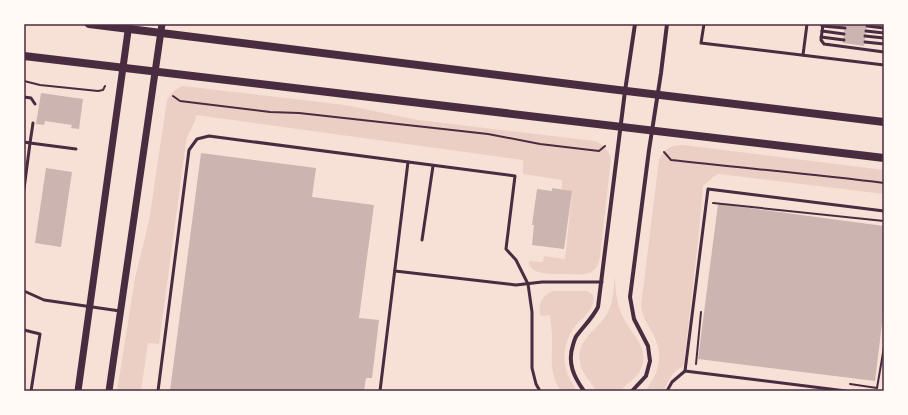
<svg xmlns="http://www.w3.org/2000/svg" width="908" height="415" font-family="Overpass,sans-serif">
  <rect width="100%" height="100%" fill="#f7e1d7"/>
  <g fill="#ebcfc5">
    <path d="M183,86L345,105L418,120L595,141C603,145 608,149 611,158L600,257C599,263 597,269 591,272C584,276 574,274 566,274C556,274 528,276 529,261L543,262L544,256L565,259L572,192L562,189V180L523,174V160L196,115C195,127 188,131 186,142L159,344L148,343L141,391H117L135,278L149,221L167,100C171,93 175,89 183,86Z"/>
    <path d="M683,145L884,170V194L719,174L713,177L703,186L699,233L684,363L682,367C672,371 668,382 664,391H645C660,372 664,354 652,332C647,323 642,316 641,306L659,160C663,149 671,145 683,145Z"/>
    <path d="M615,273C615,287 616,301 622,315C630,334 652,348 640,371C636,379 626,384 620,391H596C591,381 581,373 580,362C576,338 599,330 608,312C614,301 614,285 615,273Z"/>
    <path d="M554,291H587L593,295C596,308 585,316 577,324C565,338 561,357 568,375C570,380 574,386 577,391H561C549,373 552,360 552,340C552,332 551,323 550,315L541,316C537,305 542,294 554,291Z"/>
  </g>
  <g fill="#ccb4b1">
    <path d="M845,24H867L864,46L843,43Z"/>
    <path d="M41,93L83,99L79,129L71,128L72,125L45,121L44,125L36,124Z"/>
    <path d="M201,153L316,168L312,197L374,205L359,318L379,320L372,378H366L364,391H170Z"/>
    <path d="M46,168L72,172L61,247L35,243Z"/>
    <path d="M552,188L572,191L564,249L532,245L534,225H532L537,189L552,191Z"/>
    <path d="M718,204L884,226V307L875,381L698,359Z"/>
  </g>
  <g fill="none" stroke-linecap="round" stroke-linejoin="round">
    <g stroke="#4a2c40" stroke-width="2">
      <path d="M24,81L40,85L98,91L103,90L105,86"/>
      <path d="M173,96L180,101L270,112L299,113L488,134L540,144L599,151L605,146"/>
      <path d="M664,152L671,160C742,168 813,174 884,183"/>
      <path d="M713,203L884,221"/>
      <path d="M696,364L701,312"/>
      <path d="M850,384L877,388L884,347"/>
    </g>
    <g stroke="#4a2c40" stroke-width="3">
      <path d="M704,24L701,43L884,65"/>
      <path d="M823,24L821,40L824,44L884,52"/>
      <path d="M822,26L845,28"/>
      <path d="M867,26L884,28"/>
      <path d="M822,31L844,34"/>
      <path d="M866,31L884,33"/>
      <path d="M865,36L884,38"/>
      <path d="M821,37L844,40"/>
      <path d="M865,42L884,44"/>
      <path d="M803,55L807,24"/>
      <path d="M24,97L31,98L35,104"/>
      <path d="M24,142L30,143L33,123"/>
      <path d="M24,189L30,143L76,149"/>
      <path d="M422,240L433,166"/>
      <path d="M395,271L516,285L542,282H602"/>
      <path d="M24,291L44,300L120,311"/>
      <path d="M24,330L40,334L31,391"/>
      <path d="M685,371L708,189L884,211"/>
      <path d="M158,391L189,150L197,139L209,136L515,176L506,249L516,260L528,284L532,312V368L536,384L540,391"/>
      <path d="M380,391L408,162"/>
      <path d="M667,391L672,382L685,371L846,391"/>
    </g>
    <g stroke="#4a2c40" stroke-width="4">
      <path d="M584,391C574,377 567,363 573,345C574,341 575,337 578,334C585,325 593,317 598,307L625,91L635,24"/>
      <path d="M632,391L646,376L650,361L648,346L634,319L630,297L649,150L661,73L667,24"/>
    </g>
    <g stroke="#4a2c40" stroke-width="7">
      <path d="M78,391L129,24"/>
      <path d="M109,391L162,24"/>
    </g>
    <g stroke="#4a2c40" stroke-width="8">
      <path d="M89,24L610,89L884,122"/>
      <path d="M24,56L884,158"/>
    </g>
  </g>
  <rect width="908" height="415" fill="none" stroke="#fffaf5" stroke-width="50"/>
  <rect x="25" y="25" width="858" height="365" fill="none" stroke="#4a2c40" stroke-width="1.5"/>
</svg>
